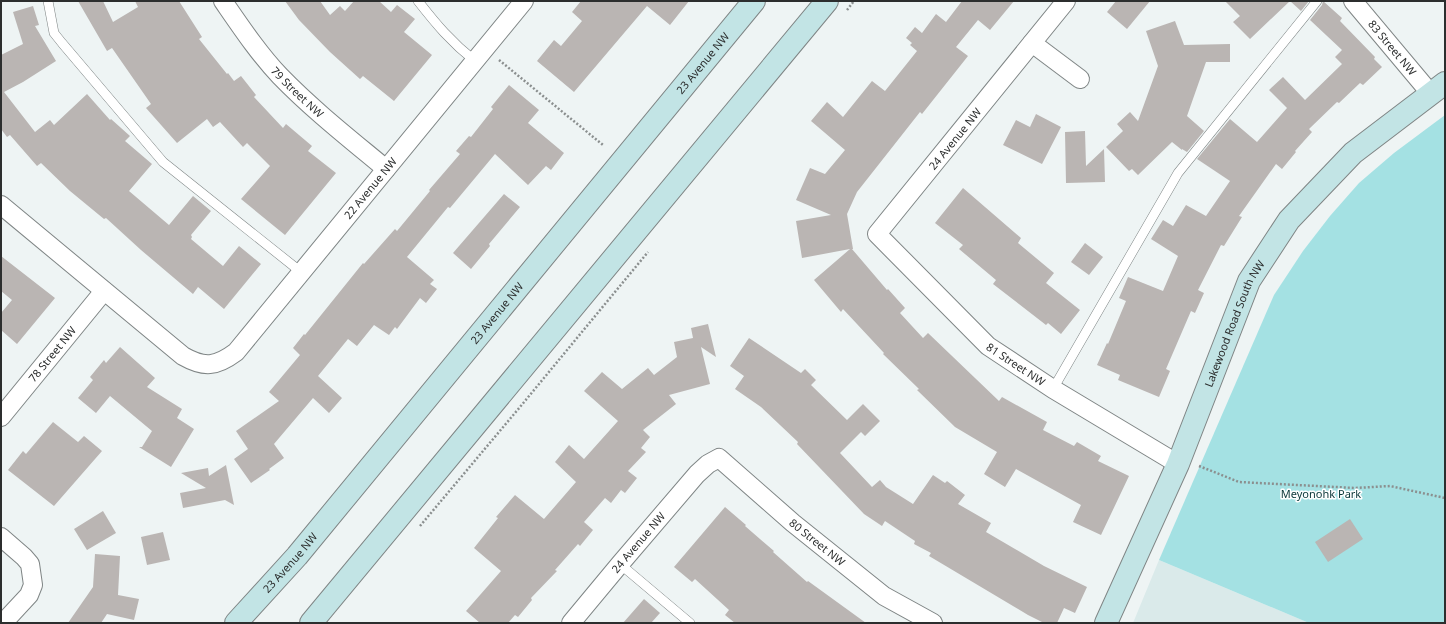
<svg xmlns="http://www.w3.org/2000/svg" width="1446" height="624" font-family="'Noto Sans',sans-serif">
  <rect width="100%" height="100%" fill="#eef4f4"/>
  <path fill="#daeaea" d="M1159,560L1309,623H1133Z"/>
  <path fill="#a4e1e3" d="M1445,115V623H1309L1159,560L1274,295L1303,251L1330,216L1359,183L1394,153Z"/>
  <g fill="#bab5b3">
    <path d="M78,1H103L113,22L138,7L135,1H179L202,37L199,39L227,74L228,73L234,81L241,76L256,95L254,97L283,128L286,124L312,146L308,151L336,173L285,235L241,199L270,166L247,143L243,147L220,122L213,127L207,119L177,143L146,108L151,104L112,48L107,51Z"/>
    <path d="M285,1H320L330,15L340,6L345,11L354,1H379L391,12L397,5L415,19L404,32L432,55L394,101L363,76L360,79L330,52L299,20Z"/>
    <path d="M581,1H689L670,25L647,6L574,92L537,61L554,40L561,46L582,21L572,12Z"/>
    <path d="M962,1H1014L990,30L978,20L956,47L968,56L922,114L920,112L857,192L847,214L853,249H852L887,290L888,289L905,308L900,313L923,338L928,333L999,401L1002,397L1047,422L1043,430L1074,446L1077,442L1101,456L1098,461L1129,476L1101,535L1073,522L1081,505L1016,469L1005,487L984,474L997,452L955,427L917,390L919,389L883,354L884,353L843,309L841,312L814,280L850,249L802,258L796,221L831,215L796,200L810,168L825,174L845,150L811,121L827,102L843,117L872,81L885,91L917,51L910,45L912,43L906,38L915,27L922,33L936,14L946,22Z"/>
    <path d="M1116,1H1150L1127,29L1107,12Z"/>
    <path d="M1225,1H1309L1301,11L1290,1L1250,39L1233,22L1240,16Z"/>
    <path d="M1323,1L1342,18L1340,21L1375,57L1374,59L1382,67L1363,85L1360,83L1339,103L1337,102L1309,129L1312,132L1295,151L1296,152L1282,169L1276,164L1239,216L1242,217L1224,246L1221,245L1198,290L1204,293L1195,313L1191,311L1166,369L1170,371L1159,397L1118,380L1120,375L1097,365L1107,343L1108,344L1126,301L1119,298L1128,277L1163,291L1178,256L1151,239L1163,220L1173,226L1186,205L1206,216L1230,181L1197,159L1230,119L1257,142L1287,108L1269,90L1283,77L1305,100L1342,64L1335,57L1342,50L1310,20L1322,5Z"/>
    <path d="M33,6L39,25L35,26L56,61L23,82L4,92L35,132L50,120L54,125L87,94L110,120L111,119L130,136L125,141L152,164L129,191L169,225L193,196L211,211L191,235L192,237L191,239L223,266L239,246L261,264L224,309L198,287L193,294L141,250L106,218L104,219L70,191L41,163L37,166L10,135L7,137L1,129V55L23,44L13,12Z"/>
    <path d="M1175,21L1184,45L1230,44V62H1206L1187,116L1204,131L1187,152L1182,149V150L1172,142L1138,175L1132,169L1129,171L1106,147L1123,131L1117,124L1130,112L1138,121L1158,66L1146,31Z"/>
    <path d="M509,85L539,110L528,123L564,153L551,170L546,166L528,185L495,154L450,208L448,207L407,257L434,280L430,284L437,289L426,303L420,298L397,329L395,327L389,335L374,325L357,346L348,339L318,376L342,398L329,413L313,398L274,444L284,458L269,469L270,470L251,483L234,459L248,449L236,431L279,401L269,392L300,355L293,348L304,334L305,335L363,263L364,264L395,229L397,231L430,191L429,190L460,154L456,151L469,136L471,137L493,109L491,107Z"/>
    <path d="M1036,114L1061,127L1042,164L1003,145L1016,120L1030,127Z"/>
    <path d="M1085,131L1086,166L1104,149L1105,182L1066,183L1065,132Z"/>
    <path d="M963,188L1021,238L1018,243L1054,273L1046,283L1080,310L1061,334L1048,323L1046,325L993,284L996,280L959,249L963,245L935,223Z"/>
    <path d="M504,194L520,207L489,244L490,246L471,269L453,253Z"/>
    <path d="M1085,243L1103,257L1089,275L1071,262Z"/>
    <path d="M1,256L55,298L17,344L1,330V313L12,300L1,291Z"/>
    <path d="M708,324L716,357L701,347L710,384L669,395L676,404L643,430L650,437L641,448L646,452L628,471L637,478L625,493L621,490L611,503L605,498L584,522L593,530L580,546L578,544L555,570L557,571L531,598L532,600L518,617L515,615L508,623H480L466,611L501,571L474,548L498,518L496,517L515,495L544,519L576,482L555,462L569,445L584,459L618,421L584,391L602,372L622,389L648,368L654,375L677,357L674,342L693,338L691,328Z"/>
    <path d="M749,338L801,373L805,369L816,380L811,385L847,420L863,404L880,421L865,436L861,432L840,453L872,487L880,480L886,487L913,504L933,475L945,483L947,481L965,495L958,504L991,523L986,532L1044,566L1087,587L1075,613L1064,608L1057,623H1044L1028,615L929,556L931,553L914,544L915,541L885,521L882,526L864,514L797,444L798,442L761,407L735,389L744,376L730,366Z"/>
    <path d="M120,347L155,378L147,387L182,409L177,418L194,429L171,467L139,447H142L152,431L110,396L96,413L78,398L93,380L90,377L104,360L106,363Z"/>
    <path d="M53,422L78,442L84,436L102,451L54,506L8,470L23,451L26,454Z"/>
    <path d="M226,465L234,505L225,500L183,508L180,493L206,488L181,473L208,468L209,476Z"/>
    <path d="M725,507L746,525L745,526L774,551L773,552L807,582L808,581L866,623H735L725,615L729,610L695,579L692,582L674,567Z"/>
    <path d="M103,511L116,533L87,550L74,529Z"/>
    <path d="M1350,519L1363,539L1328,562L1315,542Z"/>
    <path d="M163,532L170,560L147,565L141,537Z"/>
    <path d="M95,554L120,556L118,595L139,599L134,620L107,614L101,623H68L93,587Z"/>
    <path d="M644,599L660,613L651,623H623Z"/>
  </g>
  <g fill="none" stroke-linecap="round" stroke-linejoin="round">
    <g stroke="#7f8585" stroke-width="10">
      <g id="lane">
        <path d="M48,1L54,33L62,43L163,162L301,272"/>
        <path d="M418,1C436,24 451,42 475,61"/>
        <path d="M1053,389L1178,173L1317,1"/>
        <path d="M620,564L690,623"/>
      </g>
    </g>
    <g stroke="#7f8585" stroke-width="20">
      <g id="street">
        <path id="s1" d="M223,1C241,27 259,54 280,76C313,110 350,139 386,169"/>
        <path id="s2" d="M1066,1L877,234L988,346L1053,389L1178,464"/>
        <path id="s3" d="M1353,1L1431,94"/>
        <path d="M1032,43L1080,79"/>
        <path id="s4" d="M1,205L183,356C204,368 216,367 236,352L524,1"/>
        <path id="s5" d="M1,417L104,291"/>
        <path d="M1,537L24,557L30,564L33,585L29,595L3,623"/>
        <path id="s6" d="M571,623L620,564L697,474L708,464L719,458L793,523L884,596L933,623"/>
      </g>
    </g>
    <g stroke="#7f8585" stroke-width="24">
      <g id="secondary">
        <path id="s7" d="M236,623L297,556L754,1"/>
        <path d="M311,623L827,1"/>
        <path id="s8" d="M1106,623L1178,464L1249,281L1289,220L1353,153L1445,83"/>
      </g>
    </g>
    <g stroke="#8b8f8f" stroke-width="2.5" stroke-dasharray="2 2" stroke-linecap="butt">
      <path d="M847,10L854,1"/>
      <path d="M499,60L603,145"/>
      <path d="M1199,466L1239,482L1355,488L1390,486L1445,498"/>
      <path d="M420,526L520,407L648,252"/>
    </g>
    <use href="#lane" stroke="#fff" stroke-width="9"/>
    <use href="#street" stroke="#fff" stroke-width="18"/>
    <use href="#secondary" stroke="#c2e4e5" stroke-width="22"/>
  </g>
  <g text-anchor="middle" stroke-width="3" stroke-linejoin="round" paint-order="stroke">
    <g font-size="11" fill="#2c2e2e" stroke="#fff">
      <text dy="4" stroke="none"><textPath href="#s3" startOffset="61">83 Street NW</textPath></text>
      <text dy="4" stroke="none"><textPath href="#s7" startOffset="729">23 Avenue NW</textPath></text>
      <text dy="4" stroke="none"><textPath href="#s1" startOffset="118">79 Street NW</textPath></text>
      <text transform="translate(955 139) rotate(-51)" y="4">24 Avenue NW</text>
      <text dy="4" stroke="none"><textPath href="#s4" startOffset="506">22 Avenue NW</textPath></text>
      <text dy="4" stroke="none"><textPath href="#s7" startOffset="405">23 Avenue NW</textPath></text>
      <text dy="4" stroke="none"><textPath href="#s8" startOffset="326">Lakewood Road South NW</textPath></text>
      <text dy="4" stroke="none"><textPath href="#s5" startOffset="81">78 Street NW</textPath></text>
      <text dy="4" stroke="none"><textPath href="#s2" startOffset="491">81 Street NW</textPath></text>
      <text dy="4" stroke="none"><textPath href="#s6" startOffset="105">24 Avenue NW</textPath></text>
      <text dy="4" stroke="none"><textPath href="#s6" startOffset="352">80 Street NW</textPath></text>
      <text dy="4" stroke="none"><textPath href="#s7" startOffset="81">23 Avenue NW</textPath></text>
    </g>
    <g font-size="11" fill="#083638" stroke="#fff">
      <text x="1321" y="498">Meyonohk Park</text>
    </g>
  </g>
  <rect width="1446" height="624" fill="none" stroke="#2c2e2e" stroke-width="4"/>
</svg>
